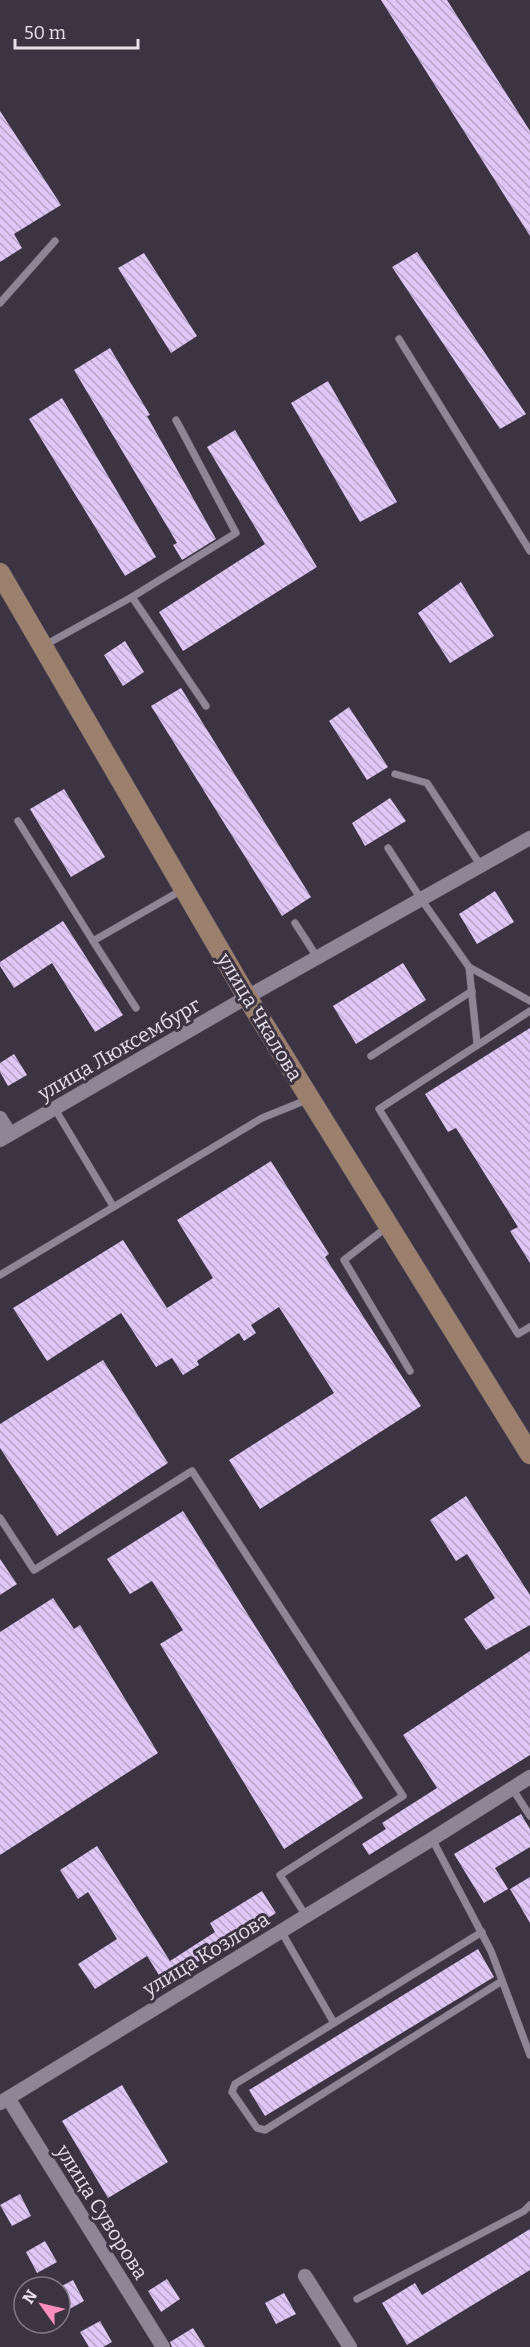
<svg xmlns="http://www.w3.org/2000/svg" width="530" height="2347" font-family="Bitter,serif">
  <defs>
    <pattern id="building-back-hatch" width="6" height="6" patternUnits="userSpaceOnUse" patternTransform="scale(1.5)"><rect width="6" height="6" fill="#dec6f5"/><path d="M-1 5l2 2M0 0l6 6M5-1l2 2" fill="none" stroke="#b8a5c9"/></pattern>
  </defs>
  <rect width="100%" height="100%" fill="#3c3443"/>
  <g fill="url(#building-back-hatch)">
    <path d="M381,0H447L530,131V236Z"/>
    <path d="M0,111L61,205L14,234L22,248L0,262Z"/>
    <path d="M417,252L526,414L500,429L392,267Z"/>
    <path d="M144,253L197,336L171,353L118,268Z"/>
    <path d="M110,348L150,415L147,416L216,539L182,560L173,545L177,543L74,370Z"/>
    <path d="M328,381L397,502L360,522L291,403Z"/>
    <path d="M62,398L156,557L125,576L29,419Z"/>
    <path d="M235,430L317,567L183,651L159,612L265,544L207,447Z"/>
    <path d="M461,582L494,636L450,663L418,613Z"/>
    <path d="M125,641L144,672L123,686L104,655Z"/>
    <path d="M181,688L311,897L282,916L151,706Z"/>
    <path d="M349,707L388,767L367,780L329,721Z"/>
    <path d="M64,789L105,857L71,877L30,809Z"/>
    <path d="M390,798L406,821L365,846L352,823Z"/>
    <path d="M495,891L514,922L477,944L459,914Z"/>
    <path d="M63,921L123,1015L95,1032L52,963L14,988L0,966V962Z"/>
    <path d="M403,963L426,1000L356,1044L333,1006Z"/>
    <path d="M530,1028V1263L510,1231L518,1227L456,1128L448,1132L425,1094Z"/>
    <path d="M14,1054L27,1075L8,1086L0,1072V1063Z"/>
    <path d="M271,1161L329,1254L325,1257L421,1406L260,1509L229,1460L334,1393L279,1307L251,1325L256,1333L244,1341L239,1333L197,1361L199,1365L183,1375L172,1358L156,1367L121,1313L47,1361L13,1308L123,1240L167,1308L213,1278L177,1220Z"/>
    <path d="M103,1360L168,1463L57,1536L0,1448V1424Z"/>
    <path d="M466,1496L530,1595V1625L486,1650L464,1619L495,1598L467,1554L456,1561L430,1520Z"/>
    <path d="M183,1511L363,1798L284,1849L160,1644L183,1630L152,1581L130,1594L107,1559Z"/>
    <path d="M0,1559L17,1584L0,1595Z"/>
    <path d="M53,1598L74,1629L80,1625L158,1753L0,1855V1632Z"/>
    <path d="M530,1651V1755L369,1855L362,1844L386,1829L382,1823L437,1788L403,1735Z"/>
    <path d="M521,1814L530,1829V1847L495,1868L508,1889L484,1903L454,1854Z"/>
    <path d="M97,1846L170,1961L215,1932L210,1923L262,1891L276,1913L164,1983L147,1956L95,1989L78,1964L117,1939L88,1892L78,1899L60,1870Z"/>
    <path d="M530,1877V1923L510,1889Z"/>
    <path d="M478,1949L494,1977L265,2116L249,2090Z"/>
    <path d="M122,2085L168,2162L108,2198L62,2121Z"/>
    <path d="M20,2194L31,2216L12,2226L0,2205Z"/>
    <path d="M530,2229V2270L407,2345L382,2303L415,2283L422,2295Z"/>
    <path d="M45,2241L57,2262L37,2273L26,2252Z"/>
    <path d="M167,2279L180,2299L161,2312L148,2291Z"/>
    <path d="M73,2280L84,2301L64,2312L60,2304V2287Z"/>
    <path d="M284,2293L296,2314L276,2324L265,2303Z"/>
    <path d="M100,2321L112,2342L103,2347H89L80,2332Z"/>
    <path d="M193,2328L205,2347H172L170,2342Z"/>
  </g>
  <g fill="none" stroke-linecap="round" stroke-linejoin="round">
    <g stroke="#5a5260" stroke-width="8">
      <g id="lane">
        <path d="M0,303L55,241"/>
        <path d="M399,339L530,551"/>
        <path d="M132,597L236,533L176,420"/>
        <path d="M45,645L132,597L206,706"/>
        <path d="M395,774L427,783L481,866"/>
        <path d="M18,821L93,941"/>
        <path d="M388,848L421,899L469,967L530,1001"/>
        <path d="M295,923L317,957"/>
        <path d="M469,967L477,1043"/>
        <path d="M136,1008L93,941L182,890"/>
        <path d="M530,1011L379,1109L518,1334L530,1327"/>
        <path d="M371,1056L472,991"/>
        <path d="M55,1109L113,1206"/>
        <path d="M387,1227L344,1260L410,1371"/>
        <path d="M0,1275L262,1118L309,1099"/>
        <path d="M0,1518L34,1570L192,1471L403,1796L280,1875L306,1916"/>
        <path d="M512,1788L530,1816"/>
        <path d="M432,1839L491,1951L530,2055"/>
        <path d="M281,1931L334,2023"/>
        <path d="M482,1932L235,2084L232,2092L257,2128L265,2130L502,1981"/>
        <path d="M357,2299L524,2211L530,2205"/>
      </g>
    </g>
    <g stroke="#5a5260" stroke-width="15">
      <g id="street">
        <path d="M0,1118L10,1134"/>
        <path d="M0,1140L247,997L530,838"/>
        <path d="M8,2098L163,2347"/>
        <path d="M0,2103L432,1839L530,1777"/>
        <path d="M305,2276L350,2347"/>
      </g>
    </g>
    <g stroke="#5a5260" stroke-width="21">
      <path id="secondary" d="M0,573L247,997L530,1454"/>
    </g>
    <use href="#lane" stroke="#8f8597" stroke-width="7"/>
    <use href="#street" stroke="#8f8597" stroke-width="14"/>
    <use href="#secondary" stroke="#9b806d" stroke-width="20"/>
  </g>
  <g text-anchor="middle" stroke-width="6" stroke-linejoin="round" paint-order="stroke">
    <g font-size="20" fill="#e6e0ea" stroke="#3c3443">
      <text transform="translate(260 1017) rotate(59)" y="7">улица Чкалова</text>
      <text transform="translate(119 1049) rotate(-30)" y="7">улица Люксембург</text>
      <text transform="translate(206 1954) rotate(-31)" y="7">улица Козлова</text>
      <text transform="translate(102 2212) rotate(58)" y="7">улица Суворова</text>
    </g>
  </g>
  <g transform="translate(42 2305) rotate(304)"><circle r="28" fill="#3c3443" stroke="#807986" stroke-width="1.5"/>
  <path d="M0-4.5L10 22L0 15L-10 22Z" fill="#fe8ebd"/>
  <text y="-9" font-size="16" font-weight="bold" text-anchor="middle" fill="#e6e0ea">N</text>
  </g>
  <path d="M15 39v9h123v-9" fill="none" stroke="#e6e0ea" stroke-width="3"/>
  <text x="24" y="39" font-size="18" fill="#e6e0ea" stroke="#3c3443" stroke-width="4.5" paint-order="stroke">50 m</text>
</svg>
